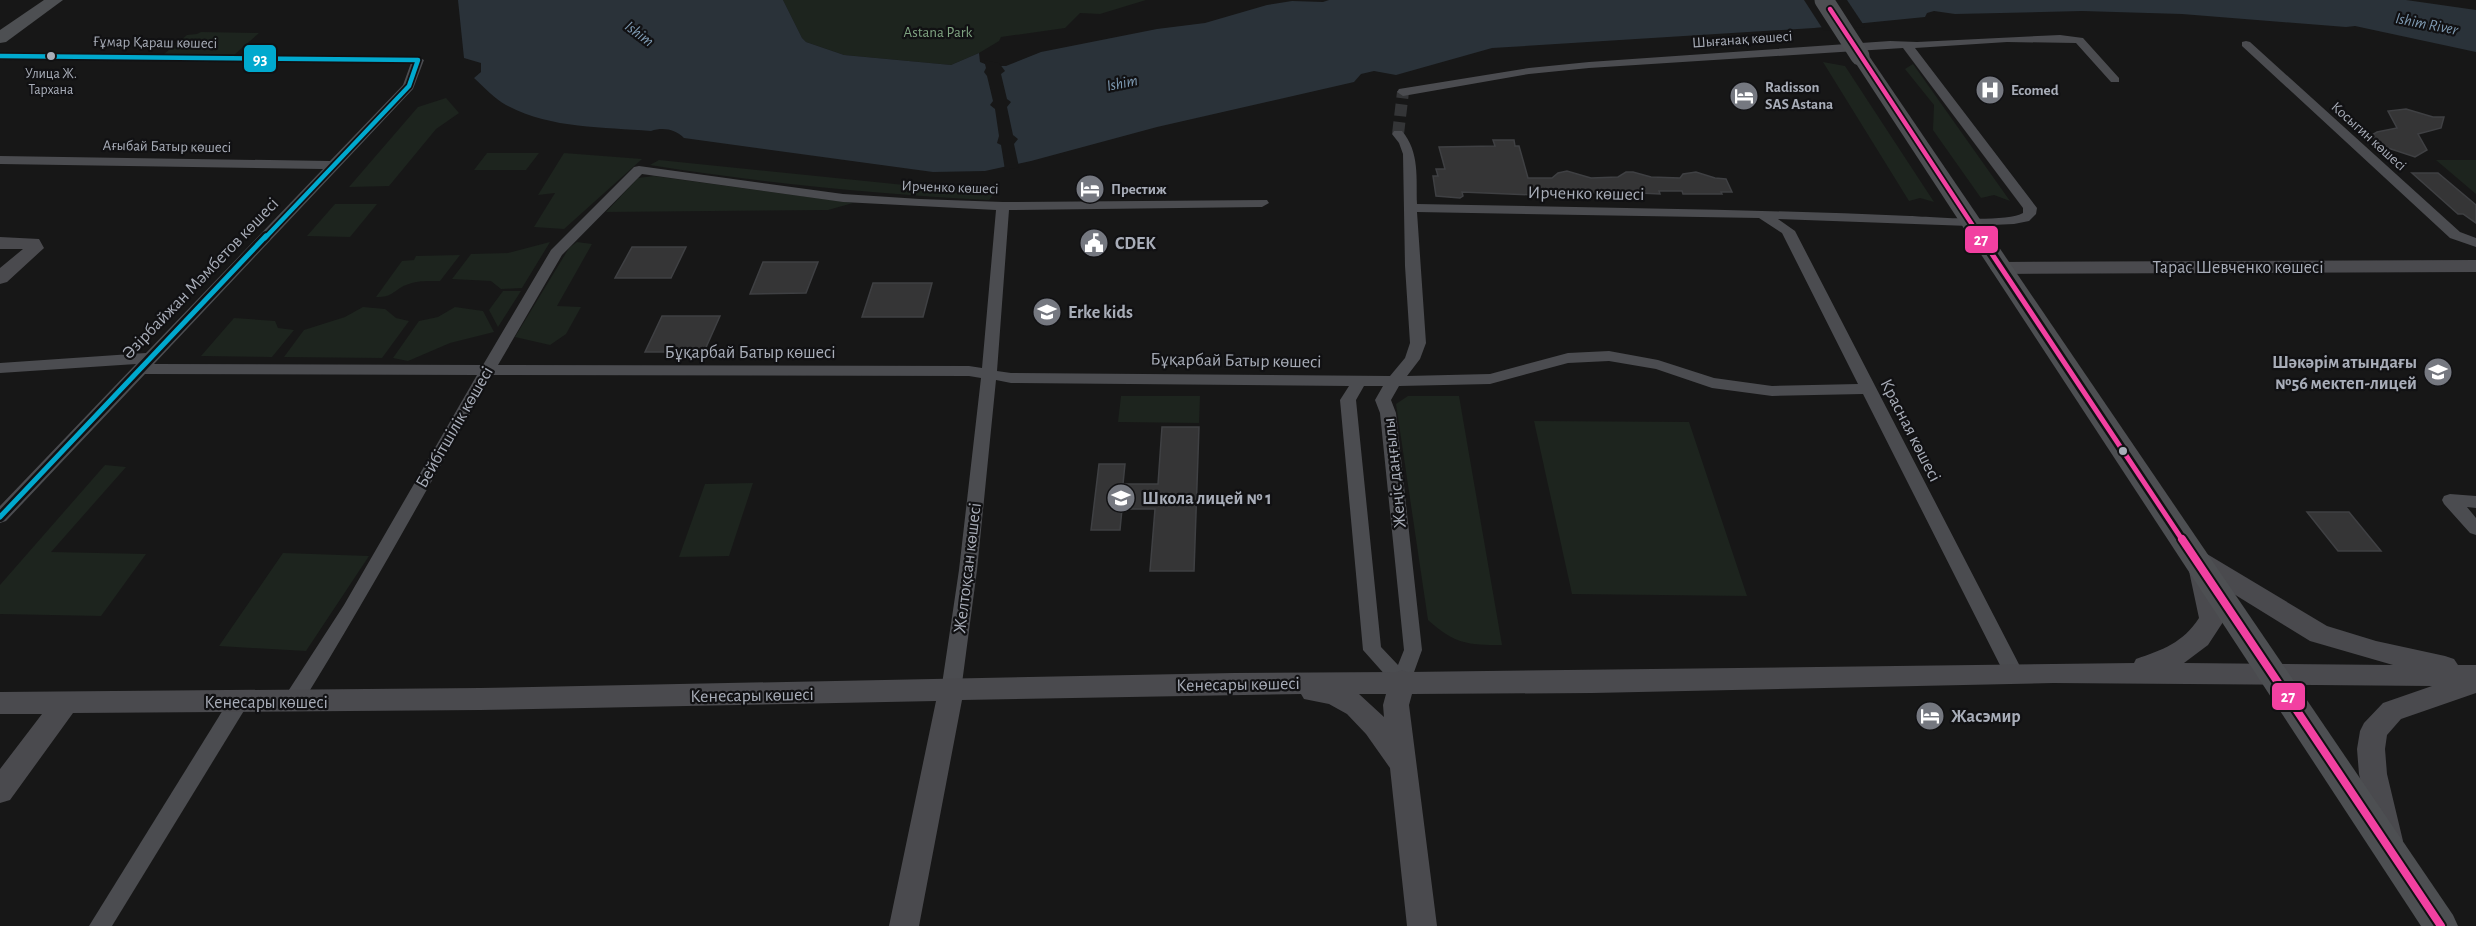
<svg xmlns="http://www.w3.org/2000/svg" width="2476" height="926" font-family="'Alegreya Sans',sans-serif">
  <rect width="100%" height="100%" fill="#171717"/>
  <g fill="#1d241e">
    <path d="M783,0H1146L1100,14L1080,13L1065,28L1001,37L999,41L979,53L951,65L844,55L806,42L802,38Z"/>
    <path d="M201,32L259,33L234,55L164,54L187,35L197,34Z"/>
    <path d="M1823,62L1845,66L1934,202L1920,198L1909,201Z"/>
    <path d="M1913,64L2010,201L1994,195L1981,198L1933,130L1934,105L1905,69Z"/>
    <path d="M446,98L459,113L436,129L389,186L349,187L418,107Z"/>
    <path d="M487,153H539L526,170H474Z"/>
    <path d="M564,153L642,159L564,229L534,227L555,193L538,195Z"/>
    <path d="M659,160L934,188L993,186L996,191L989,200C875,194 763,183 650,165Z"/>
    <path d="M2436,160H2476V194Z"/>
    <path d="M654,176L853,203L828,210L606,212L638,178Z"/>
    <path d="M335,204H377L350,237L307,236Z"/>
    <path d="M550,242L522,288L501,289L491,281L452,279L471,254L508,253Z"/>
    <path d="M577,242L592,244L557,306L581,307L566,334L550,345L515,337L569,248Z"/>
    <path d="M460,255L440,281C429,281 417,280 406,285C392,291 394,297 376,297L402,261L414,260L416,256Z"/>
    <path d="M503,291H521L498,327L489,310Z"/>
    <path d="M363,307L385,309L396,318L409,321L382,358L284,357L304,330L345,317Z"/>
    <path d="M455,307L483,311L494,332L450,343L408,361L393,358L419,321L438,317Z"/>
    <path d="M234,318L275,321L278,328L294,330L272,357L201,356Z"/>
    <path d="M1121,396H1200L1199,423L1118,422Z"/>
    <path d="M1408,396H1459L1502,645C1467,645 1455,644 1428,620L1396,404Z"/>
    <path d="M1534,421L1689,422L1747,596L1572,594Z"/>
    <path d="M105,465L126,467L51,552L146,554L101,616L0,614V585Z"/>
    <path d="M753,483L729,556L679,557L705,484Z"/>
    <path d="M283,553L369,556L306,651L219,646Z"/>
  </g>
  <path fill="#2a3239" d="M458,0H783L802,38L806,42L844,55L951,65L979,53L980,62L990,66H1006L1041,52L1157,29L1205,23L1267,5L1292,1L1323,2L1329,0H2406L2476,10V52L2355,26L2346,27L2182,14L2082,11L1955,14L1934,11L1927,13L1925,17L1814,28L1492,48L1396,75L1374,71L1361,74L1354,82L1157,127L1031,161L985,171L933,172L684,138C675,129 663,127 651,131C603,127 550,129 506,105C495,99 484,87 474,78L481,72V63L464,58Z"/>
  <g fill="#171717">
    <path d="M1804,0H1847L1865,27L1824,31Z"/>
    <path d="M984,60L999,63L1005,71L1001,74L1007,99L1011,102L1007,107L1013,135L1018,139L1014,144L1019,167L1005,170L1001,145L997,143L999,136L995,109L990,105L993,101L987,76L984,72L986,68Z"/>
  </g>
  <g fill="#353536" stroke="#3f4043" stroke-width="1.5">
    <path d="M2406,109L2433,117H2444L2441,128L2418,134L2427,150L2415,157L2385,147L2370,136L2377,132L2397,128L2388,111Z"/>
    <path d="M1493,140H1514L1515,146H1519L1528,178H1552L1558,173L1567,171L1591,178L1618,177L1626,172H1633L1651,177L1680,178L1683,174L1696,172L1715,178L1726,179L1732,192H1721L1722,194H1683L1682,191H1659L1660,194L1595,191L1596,193L1544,192L1532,193L1533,195L1462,192L1463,196L1460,198L1436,196L1433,176H1438L1436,169H1445L1439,147L1495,146Z"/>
    <path d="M2412,173H2438L2476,205V223L2463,214H2458Z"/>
    <path d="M632,247H686L671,278H615Z"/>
    <path d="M763,262H818L806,293L750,294Z"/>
    <path d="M873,283H932L923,317H862Z"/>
    <path d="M662,316H720L704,352H645Z"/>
    <path d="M1162,427H1199L1194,571H1150L1155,509H1122L1120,530H1091L1099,464H1125L1123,484H1158Z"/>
    <path d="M2307,512H2349L2381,551H2338Z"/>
  </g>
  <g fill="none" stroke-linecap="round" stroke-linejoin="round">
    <path stroke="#343537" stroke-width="12" stroke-dasharray="12 6" stroke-linecap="butt" d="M1398,134L1403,92"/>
    <g fill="#4b4c50" fill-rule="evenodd">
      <path d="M2060,35L2083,38L2119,78V82H2111L2076,43L2007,42L1915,48L2037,208L2036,214L2029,221L2014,224L1969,226L1778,219L1795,231L2024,674L2021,679L2014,682L2007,679L1863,394L1772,396L1712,388L1656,369L1609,361L1568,363L1490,384L1399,386L1391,400L1396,413L1422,650L1409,686L1402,689L1395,686L1363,650L1340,400L1349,386L1011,383L996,380L977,570L961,691L958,697L951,699L944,697L941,691L959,570L981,378L969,376L492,375C428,486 367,599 299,708L292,710L285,708L282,702L285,696L344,605L477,375L145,374L6,521L0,523V506L136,364L0,373V363L146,353L323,169L0,164V156L330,161L403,85L411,63L0,59V53L418,57L424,60L413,89L154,364L483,365L551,250L634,167L639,166L843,194L920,199L1003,202L1267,200L1269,203L1262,207L1009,210L997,371L1011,373L1390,376L1405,358L1410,343L1405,266L1403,154L1399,143L1392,134L1394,131H1402C1420,152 1416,179 1417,204C1581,207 1745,209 1910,216C1932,217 2007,223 2023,213V208L1903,48L1589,68L1529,74L1403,96L1397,92L1399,89L1529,68L1589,62L1890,41L1917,42ZM642,174L843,202L996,210L982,368L969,366L498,365L562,255ZM1417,212L1759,218L1782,233L1858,384L1772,386L1714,378L1658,360L1609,351L1568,353L1490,374L1407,376L1420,359L1426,343ZM1364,386H1383L1375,400L1380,413L1404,650L1398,665L1381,647L1356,400Z"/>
      <path d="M2246,41L2250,42L2460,232L2476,238V247L2450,238L2242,46V42Z"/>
      <path d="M2450,494L2476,496V508L2467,507L2476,518V535L2470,533L2444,504L2442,500L2444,496Z"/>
      <path d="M238,695L245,697L248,703L245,709L112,926H89L231,697Z"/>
    </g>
    <g fill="#4a4a4e" fill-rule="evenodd">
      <path d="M0,237L39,239L44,248L7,282L0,284V268L23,249H0Z"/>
      <path d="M2476,260V272L2000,274L1993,272L1990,268L1993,264L2000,262Z"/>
      <path d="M2198,551L2207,554L2327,626L2376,641L2445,656L2454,659L2458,665H2476V693L2401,719L2387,735L2385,749L2387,774L2403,841L2399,850L2389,854L2379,850L2375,841L2359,774L2357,749L2360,731L2364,723L2383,703L2432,686L2053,683L1592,693L1412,694L1409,705L1437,926H1407L1390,768L1366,734L1347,714L1329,704L1304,699L1301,694L962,700L919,926H889L936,701L480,710L73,713L10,800L0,803V769L42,714H0V692L480,688L1234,673L1396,672L1402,670L1408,672L2134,663L2136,659C2162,650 2183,643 2199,618L2189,571L2191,567L2186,560L2189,554ZM2216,583L2310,641L2393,665L2184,663L2208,645L2225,619ZM1359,694H1386L1383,705L1384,717Z"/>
    </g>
    <g fill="#4d4f52" fill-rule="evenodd">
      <path d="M44,0H63L6,42L0,43V30Z"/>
      <path d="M1860,51L1866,52L1869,56L2453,915L2458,926H2421L1851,56L1854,52Z"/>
    </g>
    <path stroke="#4d4f52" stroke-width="19" d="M1824,0L1860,56"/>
    <g stroke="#111113" stroke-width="8">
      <path id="bus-1-far2" d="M1830,9L1981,238"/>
    </g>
    <g stroke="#111113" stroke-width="10">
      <path id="bus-1-far1" d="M1980,236L2183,541"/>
    </g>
    <g stroke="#111113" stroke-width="12">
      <path id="bus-1" d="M2182,539L2441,926"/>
    </g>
    <g stroke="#111113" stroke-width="8">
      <path id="bus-2-far1" d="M0,56L418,60L409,86L265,238"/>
    </g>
    <g stroke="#111113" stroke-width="10">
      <path id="bus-2" d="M0,517L266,236"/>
    </g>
    <use href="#bus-1-far2" stroke="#f240a1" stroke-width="4.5"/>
    <use href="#bus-1-far1" stroke="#f240a1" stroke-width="5"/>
    <use href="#bus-1" stroke="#f240a1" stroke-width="8"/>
    <use href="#bus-2-far1" stroke="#00a9ce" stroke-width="4.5"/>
    <use href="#bus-2" stroke="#00a9ce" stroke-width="5"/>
  </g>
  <defs>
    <g id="hospital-disc" transform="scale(1.5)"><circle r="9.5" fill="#757880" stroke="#111113"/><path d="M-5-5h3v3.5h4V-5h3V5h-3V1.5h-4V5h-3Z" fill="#fff"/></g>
    <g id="hotel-disc" transform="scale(1.5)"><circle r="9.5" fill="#757880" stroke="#111113"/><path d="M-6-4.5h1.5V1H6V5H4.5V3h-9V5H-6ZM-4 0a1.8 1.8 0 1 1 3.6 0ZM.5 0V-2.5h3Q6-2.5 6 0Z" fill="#fff"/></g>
    <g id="civic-disc" transform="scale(1.5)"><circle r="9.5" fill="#757880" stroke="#111113"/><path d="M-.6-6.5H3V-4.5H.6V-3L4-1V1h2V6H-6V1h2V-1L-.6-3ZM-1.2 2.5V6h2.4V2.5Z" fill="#fff"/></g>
    <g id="school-disc" transform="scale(1.5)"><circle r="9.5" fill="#757880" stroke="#111113"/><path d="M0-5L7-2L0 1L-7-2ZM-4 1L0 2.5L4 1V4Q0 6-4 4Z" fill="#fff"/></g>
  </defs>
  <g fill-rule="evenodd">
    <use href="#hospital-disc" x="1990" y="90"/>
    <use href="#hotel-disc" x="1744" y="96"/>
    <use href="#hotel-disc" x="1090" y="189"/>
    <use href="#civic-disc" x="1094" y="243"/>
    <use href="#school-disc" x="1047" y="312"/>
    <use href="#school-disc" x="2438" y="372"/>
    <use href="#school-disc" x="1121" y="498"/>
    <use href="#hotel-disc" x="1930" y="716"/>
  </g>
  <g fill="#a8adb8" stroke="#111113" stroke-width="2">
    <circle cx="51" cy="56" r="5"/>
    <circle cx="2123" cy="451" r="5"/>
  </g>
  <g text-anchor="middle" stroke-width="4.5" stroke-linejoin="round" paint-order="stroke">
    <g font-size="14" fill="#a8adb8" stroke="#111113">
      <text x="51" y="78">Улица Ж.<tspan x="51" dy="16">Тархана</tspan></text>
    </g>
    <g font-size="15" fill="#7fa381" stroke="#111113">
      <text x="938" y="37">Astana Park</text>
    </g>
    <g font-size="15" fill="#a8adb8" stroke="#111113">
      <text transform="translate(1742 39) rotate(-4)" y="5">Шығанақ көшесі</text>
      <text transform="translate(155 42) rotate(1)" y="5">Ғұмар Қараш көшесі</text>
      <text transform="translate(2369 136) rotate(42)" y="5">Косыгин көшесі</text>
      <text transform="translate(167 146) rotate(1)" y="5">Ағыбай Батыр көшесі</text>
      <text transform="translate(950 187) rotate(2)" y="5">Ирченко көшесі</text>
    </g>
    <g font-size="15" font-weight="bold" fill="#a8adb8" stroke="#111113" text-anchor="start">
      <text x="1765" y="92">Radisson<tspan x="1765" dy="17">SAS Astana</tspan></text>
      <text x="2011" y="95">Ecomed</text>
      <text x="1111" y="194">Престиж</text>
    </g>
    <g font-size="16" font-style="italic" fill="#7f9bb3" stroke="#111113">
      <text transform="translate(2427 23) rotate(11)" y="6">Ishim River</text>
      <text transform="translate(640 33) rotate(37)" y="6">Ishim</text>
      <text transform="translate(1122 82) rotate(-11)" y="6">Ishim</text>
    </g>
    <g font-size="18" fill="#a8adb8" stroke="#111113">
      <text transform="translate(1586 193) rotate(1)" y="6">Ирченко көшесі</text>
      <text x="2238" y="273">Тарас Шевченко көшесі</text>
      <text transform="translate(200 278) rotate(-46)" y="6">Әзірбайжан Мәмбетов көшесі</text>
      <text x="750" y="358">Бұқарбай Батыр көшесі</text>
      <text transform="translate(1236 360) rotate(1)" y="6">Бұқарбай Батыр көшесі</text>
      <text transform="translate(454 427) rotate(-60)" y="6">Бейбітшілік көшесі</text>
      <text transform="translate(1911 430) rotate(63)" y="6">Красная көшесі</text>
      <text transform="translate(1394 473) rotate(-96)" y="6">Жеңіс даңғылы</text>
      <text transform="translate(967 568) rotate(-83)" y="6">Желтоқсан көшесі</text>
      <text transform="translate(1238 684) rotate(-1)" y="6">Кенесары көшесі</text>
      <text transform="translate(752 695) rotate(-1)" y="6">Кенесары көшесі</text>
      <text x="266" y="708">Кенесары көшесі</text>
    </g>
    <g font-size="18" font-weight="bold" fill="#a8adb8" stroke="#111113" text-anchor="start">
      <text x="1115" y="249">CDEK</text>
      <text x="1068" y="318">Erke kids</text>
      <text x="2417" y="368" text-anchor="end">Шәкәрім атындағы<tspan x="2417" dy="21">№56 мектеп-лицей</tspan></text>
      <text x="1142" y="504">Школа лицей № 1</text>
      <text x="1951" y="722">Жасэмир</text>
    </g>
  </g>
  <g stroke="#111113" stroke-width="2">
    <rect x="243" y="44" width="34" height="29" rx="6" fill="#00a9ce"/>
    <rect x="1964" y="225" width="35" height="29" rx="6" fill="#f240a1"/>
    <rect x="2271" y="682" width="35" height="29" rx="6" fill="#f240a1"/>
  </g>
  <g font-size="16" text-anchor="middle" font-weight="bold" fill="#fff">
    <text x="260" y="64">93</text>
    <text x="1981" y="245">27</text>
    <text x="2288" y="702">27</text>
  </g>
</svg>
